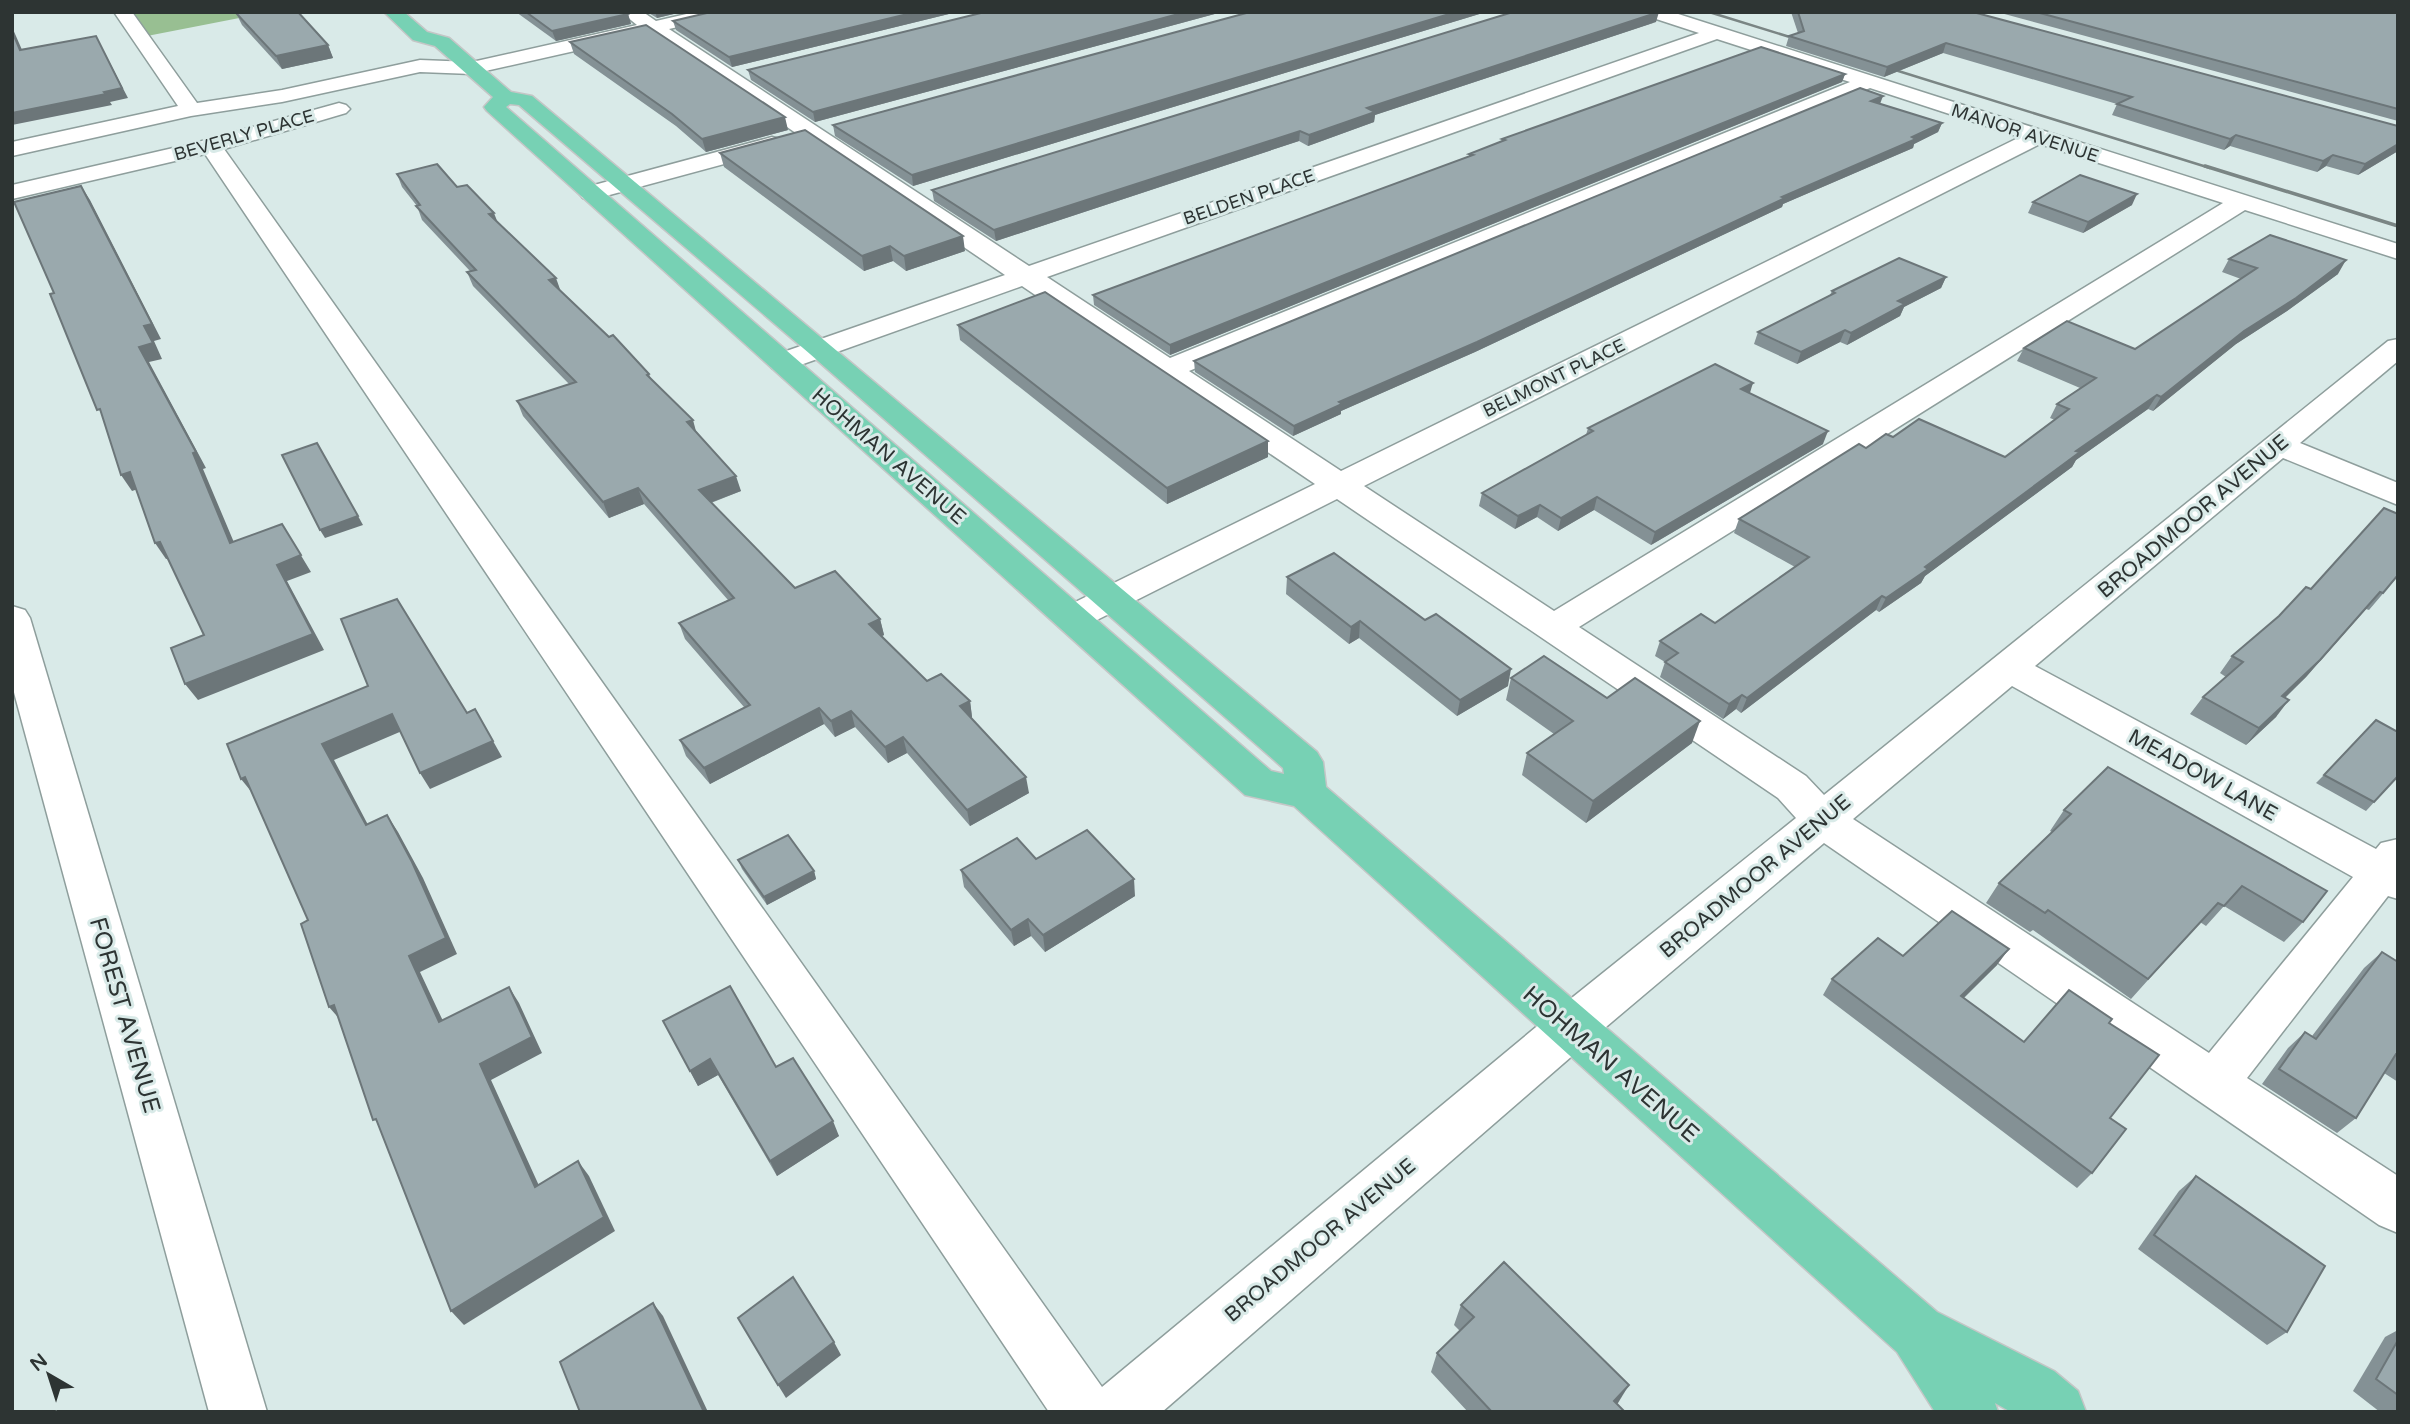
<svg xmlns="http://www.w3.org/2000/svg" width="2410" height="1424" font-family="'Varela Round',sans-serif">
  <rect width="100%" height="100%" fill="#d9eae8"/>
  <path fill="#98bf92" d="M130,12H270L147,36Z"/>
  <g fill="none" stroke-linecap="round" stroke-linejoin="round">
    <g stroke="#8e9e9c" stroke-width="3">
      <g id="minor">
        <path d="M114,12H132L197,103L282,90L420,60L472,62L637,25L621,12H643L656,21L695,12H730L727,16L669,29L1029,266L1699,33L1647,16L1644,12H1672L2398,244V259L2245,210L1579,627L1806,776L1824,795L2388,341L2398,339V361L2300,443L2398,483V505L2283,458L2035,666L2376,849L2381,843L2398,839V899L2388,896L2247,1078L2398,1176V1233L2379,1225L1824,843L1587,1043L1162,1412H1049L205,154L12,199V185L195,143L339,103L346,105L350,109L346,113L224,149L1102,1387L1553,1013L1796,818L1778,798L1337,499L1085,626L1072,630L1059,626L1054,618L1059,610L1315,484L1022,286L792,368L782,371L772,368L768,362L772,356L1005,275L650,34L472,74L420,72L282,102L191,116L12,156V142L178,106ZM1717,39L1850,82L1170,358L1047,277ZM1870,88L2020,137L1341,471L1189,371ZM2040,144L2223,203L1554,611L1364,486ZM2012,686L2353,877L2209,1053L1853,819Z"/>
        <path d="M772,137L780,139L783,144L780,149L591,200L583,198L579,193L583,188Z"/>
        <path d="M12,606L25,610L30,618L267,1412H209L12,685Z"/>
      </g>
    </g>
    <g stroke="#c4c6c6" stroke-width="3">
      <path id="major" d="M384,12H404L427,32L449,38L511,92L532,96L1317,752L1323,762L1326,787L1937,1312L2054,1371L2078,1391L2086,1412H2011L1995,1403L1998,1412H1935L1897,1352L1294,806L1245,795L487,111L484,107L493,97L435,46L413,40ZM510,104L519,105L810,354L1283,768L1284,774L1271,771L506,107Z"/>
    </g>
    <use href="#minor" fill="#fff" fill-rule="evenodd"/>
    <use href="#major" fill="#77d1b4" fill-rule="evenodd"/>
    <g stroke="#7a8584" stroke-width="2.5">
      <path d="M1709,12L1806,42"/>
      <path d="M1879,65L2210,168"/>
    </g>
    <path stroke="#7a8584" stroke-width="3.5" d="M2205,166L2398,226"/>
  </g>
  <g fill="#849195">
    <path d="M516,12H626L628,14L631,24L556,41Z"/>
    <path d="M647,12H682L657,18Z"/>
    <path d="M711,12H957L732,67L676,30L673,21Z"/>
    <path d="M985,12H1222L815,122L751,80L748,70Z"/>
    <path d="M1250,12H1486L913,186L835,136L833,125Z"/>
    <path d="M1791,12H1973L2398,126V151L2358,175L2326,166L2317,172L2230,146L2224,150L2112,115L2117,104L1943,53L1884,77L1786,46L1789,36L1798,33Z"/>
    <path d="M1997,12H2398V121Z"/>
    <path d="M236,13L328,45L333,58L282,69L242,25Z"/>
    <path d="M1656,22L1375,115L1374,122L1308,146L1299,141L996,241L934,201L932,190Z"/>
    <path d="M570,42L788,130L706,152L676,126L574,54Z"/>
    <path d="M1845,74L1842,82L1170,355L1094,305L1093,295L1469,157V154L1501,142L1502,139Z"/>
    <path d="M1880,104L1942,123L1938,132L1914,144L1913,148L1783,204L1782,207L1475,352L1341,411V414L1293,436L1195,372L1194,361Z"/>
    <path d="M720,153L965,251L906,271L893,261L864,271L724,167Z"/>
    <path d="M397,174L457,187L498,222L561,291L649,374L651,379L697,432L741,491L711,503L795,588L880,619L884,635L882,636L927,681L970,701L972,717L971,718L1029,793L970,826L907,753L888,763L855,727L835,737L824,724L710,784L686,756L680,740L744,707L685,639L679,623L728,600L644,504L609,518L523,416L517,401L569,384L473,286L467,272L470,271L422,220L417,206L402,187Z"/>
    <path d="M2033,202L2132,205L2083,233L2028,213Z"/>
    <path d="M2229,259L2338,274L2287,311L2236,344L2153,411L2148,409L2076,460L2072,467L1925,576L1921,583L1879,612L1876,610L1741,713L1736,709L1723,719L1660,677L1665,662L1655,656L1660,641L1715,623L1795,567L1734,533L1739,519L1866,448L1893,437L2005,457L2055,420L2050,418L2057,404L2080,388L2017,361L2024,348L2135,349L2241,279L2222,272Z"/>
    <path d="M1946,277L1941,288L1904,307L1900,316L1847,345L1840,342L1797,364L1754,344L1758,332L1830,295L1832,291Z"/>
    <path d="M958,325L1268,441V457L1167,504L960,340Z"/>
    <path d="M1749,393L1823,444L1651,545L1594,510L1558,531L1537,517L1515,529L1479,506L1482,493L1586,435L1588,428Z"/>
    <path d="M2398,576L2369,610L2366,609L2306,677L2285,698L2276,717L2246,745L2190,714L2203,697L2226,677L2220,673L2232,656L2311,589Z"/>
    <path d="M1287,577L1508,686L1457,716L1359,638L1349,644L1286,594Z"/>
    <path d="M1511,678L1607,698L1692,743L1586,823L1522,775L1527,753L1554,734L1506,700Z"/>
    <path d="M2108,767L2303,922L2284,942L2224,906L2206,926L2200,922L2131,999L2033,930L2030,932L1986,903L1999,883L2052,832L2050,831L2064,810Z"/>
    <path d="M2324,775L2398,776L2366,811L2316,783Z"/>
    <path d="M1036,859L1135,896L1045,952L1031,936L1014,946L964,887L961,870Z"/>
    <path d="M738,860L814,871L816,879L767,905L742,869Z"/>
    <path d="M2382,952L2398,962V1082L2384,1073L2356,1118L2337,1133L2262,1084L2288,1048L2305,1032L2312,1036L2364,968Z"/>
    <path d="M1903,956L1997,965L1964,998L2024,1042L2109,1023L2110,1118L2092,1173L2077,1188L1823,995L1832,979Z"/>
    <path d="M663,1021L776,1067L839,1136L777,1176L718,1075L698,1086Z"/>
    <path d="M2196,1176L2287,1332L2267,1345L2138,1249L2179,1191Z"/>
    <path d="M1461,1305L1617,1404L1625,1412H1468L1431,1372L1437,1353L1460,1331L1454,1325Z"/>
    <path d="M2398,1330V1412H2380L2353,1391L2385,1337Z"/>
  </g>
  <g fill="#6c7679">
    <path d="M655,12H682L657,18Z"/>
    <path d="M916,12H957L732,67L729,57Z"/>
    <path d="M1186,12H1222L815,122L813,112Z"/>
    <path d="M1456,12H1486L913,186L912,175Z"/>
    <path d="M1659,12L1656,22L1375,115L1374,122L1308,146L1309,135L1367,108Z"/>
    <path d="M628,14L631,24L556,41L552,31Z"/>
    <path d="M12,27L26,59L20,50L12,31Z"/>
    <path d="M1946,43L1943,53L1884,77L1887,67Z"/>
    <path d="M328,45L333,58L282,69L276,56Z"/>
    <path d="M101,46L128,98L110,102L112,105L12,125V113L104,92Z"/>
    <path d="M1845,74L1842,82L1170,355V345Z"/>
    <path d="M1883,96L1880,104L1871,101Z"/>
    <path d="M785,117L788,130L706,152L702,139Z"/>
    <path d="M1942,123L1938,132L1914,144L1913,148L1783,204L1782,207L1475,352L1341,411V414L1293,436L1294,426L1339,402Z"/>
    <path d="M1300,131L1299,141L996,241L994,230Z"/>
    <path d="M2236,135L2230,146L2224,150L2230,139Z"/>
    <path d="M2398,144V151L2358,175L2365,164Z"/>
    <path d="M2333,155L2326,166L2317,172L2323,161Z"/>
    <path d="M81,186L90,200L161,339L154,341L162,359L149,362L206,468L203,469L241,559L230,543L139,347L144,326Z"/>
    <path d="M2137,194L2132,205L2083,233L2088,222Z"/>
    <path d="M494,213L499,226L489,214Z"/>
    <path d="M963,236L965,251L906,271L904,256Z"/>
    <path d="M890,246L893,261L864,271L862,256Z"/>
    <path d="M2346,260L2338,274L2287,311L2236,344L2153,411L2161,397L2244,331Z"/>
    <path d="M1946,277L1941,288L1904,307L1900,316L1847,345L1851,333L1898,301Z"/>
    <path d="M556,278L561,292L549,280Z"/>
    <path d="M1845,330L1840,342L1797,364L1801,352Z"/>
    <path d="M1753,383L1749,396L1741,389Z"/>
    <path d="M2157,395L2148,409L2076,460L2072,467L1925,576L1921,583L1879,612L1886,598L1925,567L2076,451Z"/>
    <path d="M693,420L697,435L687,422Z"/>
    <path d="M1828,431L1823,444L1651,545L1655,532Z"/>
    <path d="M1268,441V457L1167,504V488Z"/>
    <path d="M130,472L141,488L132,491L121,475Z"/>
    <path d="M736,476L741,491L704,505L699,490Z"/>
    <path d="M638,488L644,504L609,518L603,502Z"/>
    <path d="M1597,497L1594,510L1558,531L1561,518Z"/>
    <path d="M1540,505L1537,517L1515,529L1518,516Z"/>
    <path d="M358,516L363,525L325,538L320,530Z"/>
    <path d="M282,524L311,572L287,581L324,650L198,700L185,684L277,565Z"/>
    <path d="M160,542L171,558L166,559L155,543Z"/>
    <path d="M2380,592L2306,677L2269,713L2282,696Z"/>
    <path d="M1882,596L1876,610L1741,713L1747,698Z"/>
    <path d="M880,619L884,635L873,640L869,624Z"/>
    <path d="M1360,621L1359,638L1349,644L1351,627Z"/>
    <path d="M1511,669L1508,686L1457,716L1460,700Z"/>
    <path d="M1742,695L1736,709L1723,719L1729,704Z"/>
    <path d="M2289,700L2276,717L2246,745L2259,728Z"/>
    <path d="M970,701L972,717L962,722L960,706Z"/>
    <path d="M819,708L824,724L710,784L704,768Z"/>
    <path d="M851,711L855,727L835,737L831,721Z"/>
    <path d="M392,714L402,731L334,760L377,842L366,825L322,744Z"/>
    <path d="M1700,721L1692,743L1586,823L1593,801Z"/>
    <path d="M903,737L907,753L888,763L885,747Z"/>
    <path d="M493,741L502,757L430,789L420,773Z"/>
    <path d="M245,777L254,795L241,779Z"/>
    <path d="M1026,777L1029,793L970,826L967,810Z"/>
    <path d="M387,815L398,832L423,878L457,954L420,972L451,1038L439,1022L409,956Z"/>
    <path d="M814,871L816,879L767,905L764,897Z"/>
    <path d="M1134,879L1135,896L1045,952L1043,935Z"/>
    <path d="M1028,919L1031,936L1014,946L1011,930Z"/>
    <path d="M2009,949L1997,965L1949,1012L1961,996Z"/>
    <path d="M509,987L519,1003L542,1053L491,1080L546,1201L535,1187L480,1064Z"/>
    <path d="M334,1005L343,1023L329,1007Z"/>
    <path d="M710,1059L718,1075L698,1086L690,1071Z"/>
    <path d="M833,1121L839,1136L777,1176L770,1161Z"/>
    <path d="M578,1161L589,1176L615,1231L464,1325L451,1311Z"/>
    <path d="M653,1303L663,1316L708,1412H704Z"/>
    <path d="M834,1342L841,1355L786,1398L778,1385Z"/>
    <path d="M1629,1385L1618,1403L1609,1412L1614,1401Z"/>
  </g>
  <g fill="#9aa9ad" stroke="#6c7679" stroke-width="2">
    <path d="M239,12H298L328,45L276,56L236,13Z"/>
    <path d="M526,12H626L628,14L552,31Z"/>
    <path d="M711,12H916L729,57L673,21Z"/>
    <path d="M985,12H1186L813,112L748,70Z"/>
    <path d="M1250,12H1456L912,175L833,125Z"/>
    <path d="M1513,12H1659L1367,108L1375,112L1309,135L1300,131L994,230L932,190Z"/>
    <path d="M1798,12H1973L2398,126V144L2365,164L2333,155L2323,161L2236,135L2230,139L2117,104L2132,97L1946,43L1887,67L1789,36L1804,31Z"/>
    <path d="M2036,12H2398V109Z"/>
    <path d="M646,25L785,117L702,139L672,114L570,42Z"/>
    <path d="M12,31L20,50L96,36L122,88L104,92L106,94L12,113Z"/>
    <path d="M1761,47L1845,74L1170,345L1093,295L1473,155L1469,154L1505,140L1502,139Z"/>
    <path d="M1860,88L1883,96L1871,101L1942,123L1912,137L1916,139L1782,197L1785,198L1477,342L1339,402L1342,404L1294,426L1194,361Z"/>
    <path d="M805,130L963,236L904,256L890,246L862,256L720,153Z"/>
    <path d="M437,164L457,187L467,185L494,213L489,214L556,278L549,280L609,337L613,335L649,374L647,375L693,420L687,422L736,476L699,490L795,588L835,571L880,619L869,624L927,681L941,674L970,701L960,706L1026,777L967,810L903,737L885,747L851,711L831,721L819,708L704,768L680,740L750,705L679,623L734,598L638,488L603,502L517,401L576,382L467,272L476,270L416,206L420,205L397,174Z"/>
    <path d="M2080,175L2137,194L2088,222L2033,202Z"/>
    <path d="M81,186L152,324L144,326L153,343L139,347L196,452L193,453L230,543L282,524L301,555L277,565L313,634L185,684L171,648L204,635L160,542L155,543L130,472L121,475L100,409L97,410L50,294L54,293L14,202Z"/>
    <path d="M2270,235L2346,260L2296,298L2244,331L2161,397L2157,395L2076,451L2080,452L1925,567L1928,569L1886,598L1882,596L1747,698L1742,695L1729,704L1665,662L1678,653L1660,641L1701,614L1715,623L1809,557L1739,519L1859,444L1866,448L1886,434L1893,437L1919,419L2005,457L2069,409L2057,404L2096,378L2024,348L2067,321L2135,349L2257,268L2229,259Z"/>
    <path d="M1899,258L1946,277L1898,301L1905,304L1851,333L1845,330L1801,352L1758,332L1835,293L1832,291Z"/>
    <path d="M1045,292L1268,441L1167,488L958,325Z"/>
    <path d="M1715,364L1753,383L1741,389L1828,431L1655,532L1597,497L1561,518L1540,505L1518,516L1482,493L1593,431L1588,428Z"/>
    <path d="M317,443L358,516L320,530L282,455Z"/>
    <path d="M2384,508L2398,514V575L2383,593L2380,592L2320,660L2282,696L2289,700L2259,728L2203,697L2243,662L2232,656L2279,616L2306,587L2311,589Z"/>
    <path d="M1334,553L1425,620L1436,614L1511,669L1460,700L1360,621L1351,627L1287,577Z"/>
    <path d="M397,599L467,713L475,709L493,741L420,773L392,714L322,744L366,825L387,815L412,862L446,938L409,956L439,1022L509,987L532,1037L480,1064L535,1187L578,1161L604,1217L451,1311L376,1119L373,1120L334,1005L329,1007L301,924L308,920L245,777L241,779L227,744L368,686L341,619Z"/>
    <path d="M1544,656L1607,698L1635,678L1700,721L1593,801L1527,753L1573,721L1511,678Z"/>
    <path d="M2376,720L2398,732V776L2374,802L2324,775Z"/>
    <path d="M2108,767L2327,891L2303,922L2242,886L2224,906L2218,903L2148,979L2048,910L2045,913L1999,883L2071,814L2064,810Z"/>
    <path d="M1087,830L1134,879L1043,935L1028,919L1011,930L961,870L1017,838L1036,859Z"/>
    <path d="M788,835L814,871L764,897L738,860Z"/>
    <path d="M1952,911L2009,949L1961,996L2024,1042L2069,990L2112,1019L2109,1023L2159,1055L2110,1118L2126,1129L2092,1173L1832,979L1878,938L1903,956Z"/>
    <path d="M2382,952L2398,962V1054H2396L2356,1118L2279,1069L2305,1032L2316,1039Z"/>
    <path d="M730,986L776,1067L793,1058L833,1121L770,1161L710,1059L690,1071L663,1021Z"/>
    <path d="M2196,1176L2325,1266L2287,1332L2154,1235Z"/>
    <path d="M1504,1262L1629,1385L1614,1401L1625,1412H1492L1437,1353L1474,1317L1461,1305Z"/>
    <path d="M793,1277L834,1342L778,1385L738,1318Z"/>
    <path d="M653,1303L704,1412H580L560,1362Z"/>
    <path d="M2398,1340V1395L2376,1379Z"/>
  </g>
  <g text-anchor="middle" stroke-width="6" stroke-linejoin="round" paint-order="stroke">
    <g font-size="18" fill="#2d3433" stroke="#d9eae8">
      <text transform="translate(2025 133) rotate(18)" y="6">MANOR AVENUE</text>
      <text transform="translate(244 135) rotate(-16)" y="6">BEVERLY PLACE</text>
      <text transform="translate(1249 197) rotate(-19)" y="6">BELDEN PLACE</text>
      <text transform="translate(1554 378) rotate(-26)" y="6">BELMONT PLACE</text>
    </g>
    <g font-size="21" fill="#2d3433" stroke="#d9eae8">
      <text transform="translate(889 456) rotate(41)" y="7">HOHMAN AVENUE</text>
      <text transform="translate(2193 516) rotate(-40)" y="7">BROADMOOR AVENUE</text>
      <text transform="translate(2203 775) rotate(29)" y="7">MEADOW LANE</text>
      <text transform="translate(1755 876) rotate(-40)" y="7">BROADMOOR AVENUE</text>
      <text transform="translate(1320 1240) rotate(-40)" y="7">BROADMOOR AVENUE</text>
    </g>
    <g font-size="24" fill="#2d3433" stroke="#d9eae8">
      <text transform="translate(125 1015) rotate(74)" y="8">FOREST AVENUE</text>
      <text transform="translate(1611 1064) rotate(41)" y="8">HOHMAN AVENUE</text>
    </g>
  </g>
  <rect width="2410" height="1424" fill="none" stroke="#2d3433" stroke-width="28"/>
  <g transform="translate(49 1375) rotate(321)" stroke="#d9eae8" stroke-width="5" paint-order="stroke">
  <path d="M0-5L12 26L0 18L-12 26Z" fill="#2d3433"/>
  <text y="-10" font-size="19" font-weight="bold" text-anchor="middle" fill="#2d3433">N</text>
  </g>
</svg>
